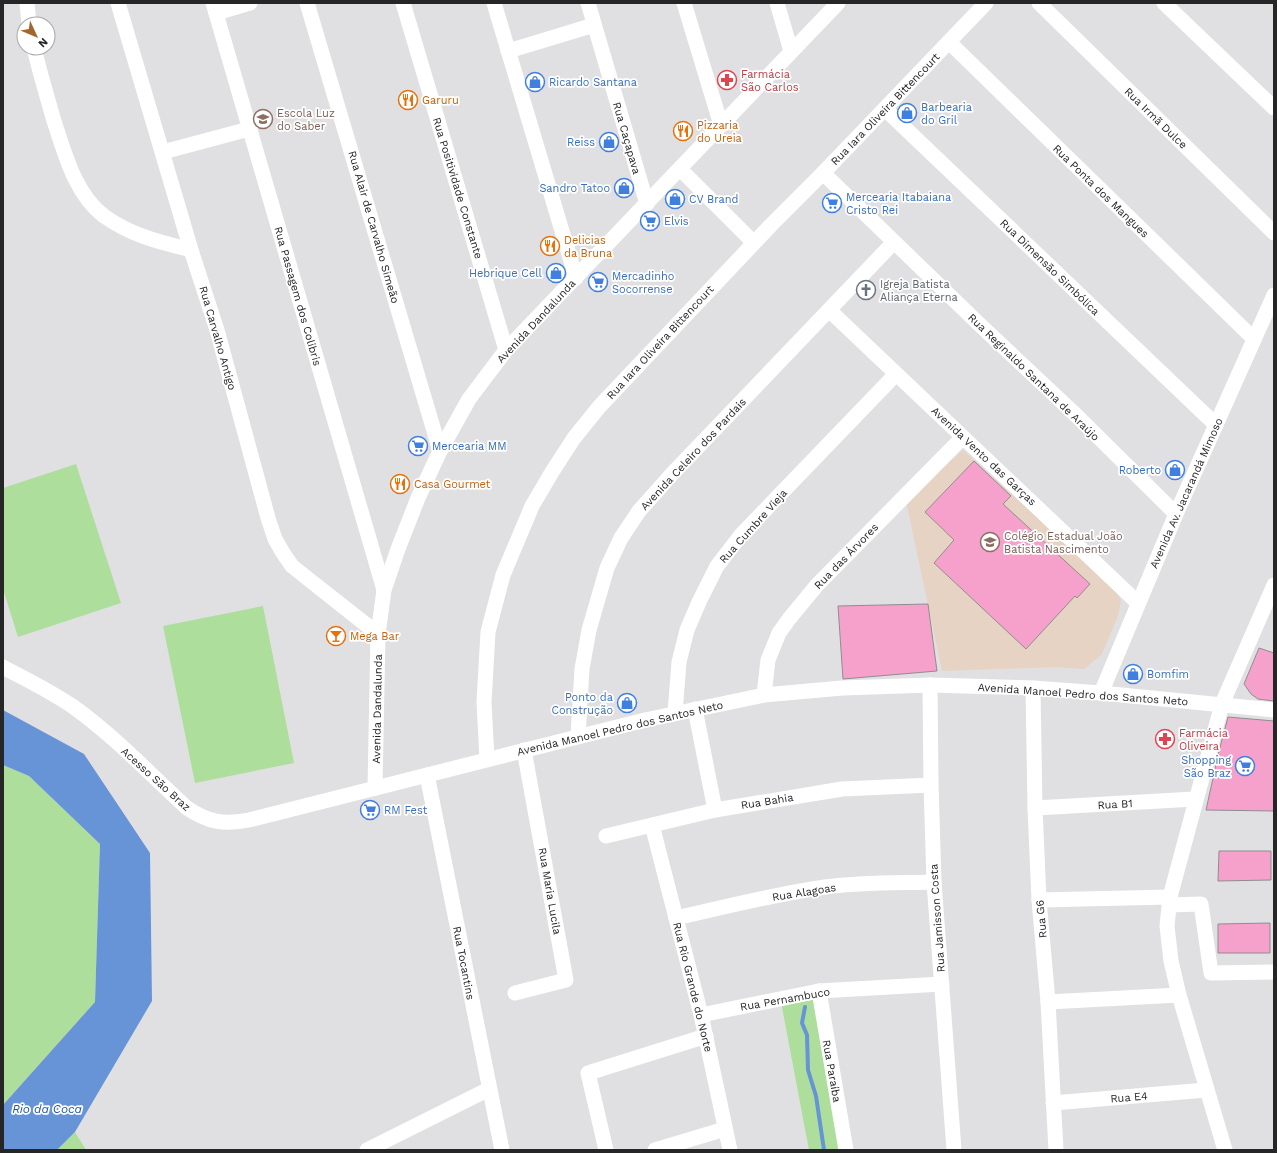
<svg xmlns="http://www.w3.org/2000/svg" width="1277" height="1153" font-family="'Work Sans',sans-serif">
  <rect width="100%" height="100%" fill="#e0e0e2"/>
  <path fill="#e6d3c3" d="M963,450L1110,583L1121,600L1118,616L1102,654L1084,669L1055,667L942,671L906,501Z"/>
  <g fill="#adde9c">
    <path d="M76,464L121,603L18,637L3,589V488Z"/>
    <path d="M263,606L294,763L195,783L163,626Z"/>
    <path d="M3,765L29,776L100,844L95,1002L3,1105Z"/>
    <path d="M813,997L839,1150H809L781,1002Z"/>
    <path d="M75,1132L86,1150H57Z"/>
  </g>
  <path fill="#6793d7" d="M3,710L84,754L150,853L152,1001L75,1132L57,1150H3V1105L95,1002L100,844L29,776L3,765Z"/>
  <g fill="none" stroke-linecap="round" stroke-linejoin="round">
    <path stroke="#6793d7" stroke-width="4" d="M805,1007L802,1023L807,1035L808,1070L816,1096L824,1150"/>
  </g>
  <g fill="#f6a1cb" stroke="#8f8d8e">
    <path d="M974,461L1011,496L1003,504L1090,584L1077,598L1075,596L1026,649L934,563L954,540L925,512Z"/>
    <path d="M928,604L937,671L843,679L838,606Z"/>
    <path d="M1259,648L1274,653V701L1258,699L1251,694L1244,684Z"/>
    <path d="M1228,717L1274,721V811L1206,810L1219,751Z"/>
    <path d="M1219,851H1271V880L1218,881Z"/>
    <path d="M1270,923V953H1218V924Z"/>
  </g>
  <g fill="none" stroke-linecap="round" stroke-linejoin="round">
    <g stroke="#fff" stroke-width="15">
      <path d="M27,3L29,24"/>
      <path d="M118,3L191,250L217,330L268,518L275,539L283,553L292,566L307,578L378,634"/>
      <path d="M213,3L384,590"/>
      <path d="M307,3L440,451"/>
      <path d="M403,3L506,350"/>
      <path d="M494,3L576,278"/>
      <path d="M588,3L647,204"/>
      <path d="M684,3L721,125"/>
      <path d="M777,3L791,51"/>
      <path d="M1039,3L1274,233"/>
      <path d="M1164,3L1274,108"/>
      <path d="M216,13L250,3"/>
      <path d="M949,42L1254,339"/>
      <path d="M34,48C40,73 47,97 54,121C65,154 75,194 104,216C132,236 160,242 191,250"/>
      <path d="M508,51L594,25"/>
      <path d="M885,109L1216,425"/>
      <path d="M163,152L249,129"/>
      <path d="M680,169L754,243"/>
      <path d="M823,173L979,324L1078,417L1176,514"/>
      <path d="M829,310L1138,603"/>
      <path d="M3,667C27,680 52,692 75,708C114,736 151,775 187,808C208,822 223,825 249,820L645,720L764,695L842,688L930,685L1033,688L1101,693L1274,710"/>
      <path d="M930,685L931,785L934,882L954,1150"/>
      <path d="M1033,688L1035,808L1039,900L1048,1002L1056,1150"/>
      <path d="M1101,693L1176,514L1274,295"/>
      <path d="M764,695L768,660L779,633L789,619L817,585L963,437"/>
      <path d="M695,709L715,810"/>
      <path d="M675,713L679,662L687,630L699,602L717,566L741,535L896,374"/>
      <path d="M578,736L582,669L589,630L607,568L621,538L639,511L672,474L894,242"/>
      <path d="M487,759L484,702L488,632L503,575L532,506L552,472L574,438L599,407L771,225L823,173L986,3"/>
      <path d="M427,775L502,1150"/>
      <path d="M375,788L378,634L384,590L398,549L418,498L440,451L469,399L506,350L838,3"/>
      <path d="M1035,808L1195,799"/>
      <path d="M652,825L701,1015L730,1150"/>
      <path d="M606,836L715,810L842,789L931,785"/>
      <path d="M1039,900L1170,897"/>
      <path d="M1169,905L1201,904L1211,973L1274,972"/>
      <path d="M676,918C725,907 775,894 825,887C861,882 898,883 934,882"/>
      <path d="M819,991L846,1150"/>
      <path d="M515,993L566,980L524,750"/>
      <path d="M1048,1002L1179,995"/>
      <path d="M701,1015L819,991L942,984"/>
      <path d="M1053,1103L1206,1090"/>
      <path d="M367,1150L489,1089"/>
      <path d="M606,1150L588,1073L706,1036"/>
      <path d="M655,1150L725,1129"/>
      <path d="M1225,1150L1179,995L1171,961L1167,926L1170,897L1222,704L1274,585"/>
    </g>
  </g>
  <defs>
    <g id="pharmacy-ring" transform="scale(1)"><circle r="9.5" fill="#fff" stroke="#e0444e" stroke-width="1.5"/><path d="M-2-6h4v4h4v4h-4v4h-4v-4h-4v-4h4Z" fill="#e0444e"/></g>
    <g id="shop-ring" transform="scale(1)"><circle r="9.5" fill="#fff" stroke="#3f7fe0" stroke-width="1.5"/><path d="M-5-2.5h2.3a2.7 3.5 0 0 1 5.4 0H5L5.5 6h-11ZM-1.5-2.5h3a1.5 2.3 0 0 0-3 0Z" fill="#3f7fe0"/></g>
    <g id="restaurant-ring" transform="scale(1)"><circle r="9.5" fill="#fff" stroke="#e8710a" stroke-width="1.5"/><path d="M-5-6h1v4h1v-4h1v4h1v-4h1v5L-1.5 .5V6h-2V.5L-5-1ZM5-6V6H3V1.5H1.5Q1.5-4 5-6Z" fill="#e8710a"/></g>
    <g id="school-ring" transform="scale(1)"><circle r="9.5" fill="#fff" stroke="#8d6e63" stroke-width="1.5"/><path d="M0-5L7-2L0 1L-7-2ZM-4 1L0 2.5L4 1V4Q0 6-4 4Z" fill="#8d6e63"/></g>
    <g id="supermarket-ring" transform="scale(1)"><circle r="9.5" fill="#fff" stroke="#3f7fe0" stroke-width="1.5"/><path d="M-6-5.5h2.5l.6 2H6L4.5 2H-2.5L-4.4-4H-6ZM-1.5 3.2a1.3 1.3 0 1 0 .1 0ZM3 3.2a1.3 1.3 0 1 0 .1 0Z" fill="#3f7fe0"/></g>
    <g id="church-ring" transform="scale(1)"><circle r="9.5" fill="#fff" stroke="#6b7280" stroke-width="1.5"/><path d="M-1.2-6h2.4v3.5h3.3v2.4h-3.3V6h-2.4V-.1h-3.3v-2.4h3.3Z" fill="#6b7280"/></g>
    <g id="bar-ring" transform="scale(1)"><circle r="9.5" fill="#fff" stroke="#e8710a" stroke-width="1.5"/><path d="M-6-5H6L.8 .8V4.5H3.5V6h-7V4.5H-.8V.8Z" fill="#e8710a"/></g>
  </defs>
  <g fill-rule="evenodd">
    <use href="#pharmacy-ring" x="727" y="80"/>
    <use href="#shop-ring" x="535" y="82"/>
    <use href="#restaurant-ring" x="408" y="100"/>
    <use href="#shop-ring" x="907" y="113"/>
    <use href="#school-ring" x="263" y="119"/>
    <use href="#restaurant-ring" x="683" y="131"/>
    <use href="#shop-ring" x="609" y="142"/>
    <use href="#shop-ring" x="624" y="188"/>
    <use href="#shop-ring" x="675" y="199"/>
    <use href="#supermarket-ring" x="832" y="203"/>
    <use href="#supermarket-ring" x="650" y="221"/>
    <use href="#restaurant-ring" x="550" y="246"/>
    <use href="#shop-ring" x="556" y="273"/>
    <use href="#supermarket-ring" x="598" y="282"/>
    <use href="#church-ring" x="866" y="290"/>
    <use href="#supermarket-ring" x="418" y="446"/>
    <use href="#shop-ring" x="1175" y="470"/>
    <use href="#restaurant-ring" x="400" y="484"/>
    <use href="#school-ring" x="990" y="542"/>
    <use href="#bar-ring" x="336" y="636"/>
    <use href="#shop-ring" x="1133" y="674"/>
    <use href="#shop-ring" x="627" y="703"/>
    <use href="#pharmacy-ring" x="1165" y="739"/>
    <use href="#supermarket-ring" x="1245" y="766"/>
    <use href="#supermarket-ring" x="370" y="810"/>
  </g>
  <g text-anchor="middle" stroke-width="3.5" stroke-linejoin="round" paint-order="stroke">
    <g font-size="11" fill="#be3a42" stroke="#fff" text-anchor="start">
      <text x="741" y="78">Farmácia<tspan x="741" dy="13">São Carlos</tspan></text>
      <text x="1179" y="737">Farmácia<tspan x="1179" dy="13">Oliveira</tspan></text>
    </g>
    <g font-size="11" fill="#366cbe" stroke="#fff" text-anchor="start">
      <text x="549" y="86">Ricardo Santana</text>
      <text x="921" y="111">Barbearia<tspan x="921" dy="13">do Gril</tspan></text>
      <text x="595" y="146" text-anchor="end">Reiss</text>
      <text x="610" y="192" text-anchor="end">Sandro Tatoo</text>
      <text x="846" y="201">Mercearia Itabaiana<tspan x="846" dy="13">Cristo Rei</tspan></text>
      <text x="689" y="203">CV Brand</text>
      <text x="664" y="225">Elvis</text>
      <text x="542" y="277" text-anchor="end">Hebrique Cell</text>
      <text x="612" y="280">Mercadinho<tspan x="612" dy="13">Socorrense</tspan></text>
      <text x="432" y="450">Mercearia MM</text>
      <text x="1161" y="474" text-anchor="end">Roberto</text>
      <text x="1147" y="678">Bomfim</text>
      <text x="613" y="701" text-anchor="end">Ponto da<tspan x="613" dy="13">Construção</tspan></text>
      <text x="1231" y="764" text-anchor="end">Shopping<tspan x="1231" dy="13">São Braz</tspan></text>
      <text x="384" y="814">RM Fest</text>
    </g>
    <g font-size="11" fill="#c56008" stroke="#fff" text-anchor="start">
      <text x="422" y="104">Garuru</text>
      <text x="697" y="129">Pizzaria<tspan x="697" dy="13">do Ureia</tspan></text>
      <text x="564" y="244">Delicias<tspan x="564" dy="13">da Bruna</tspan></text>
      <text x="414" y="488">Casa Gourmet</text>
      <text x="350" y="640">Mega Bar</text>
    </g>
    <g font-size="11" fill="#262626" stroke="#fff">
      <text transform="translate(885 109) rotate(-46)" y="4">Rua Iara Oliveira Bittencourt</text>
      <text transform="translate(1156 118) rotate(44)" y="4">Rua Irmã Dulce</text>
      <text transform="translate(627 138) rotate(74)" y="4">Rua Caçapava</text>
      <text transform="translate(458 188) rotate(73)" y="4">Rua Positividade Constante</text>
      <text transform="translate(1101 191) rotate(44)" y="4">Rua Ponta dos Mangues</text>
      <text transform="translate(374 227) rotate(74)" y="4">Rua Alair de Carvalho Simeão</text>
      <text transform="translate(1050 267) rotate(44)" y="4">Rua Dimensão Simbólica</text>
      <text transform="translate(298 296) rotate(74)" y="4">Rua Passagem dos Colibris</text>
      <text transform="translate(536 321) rotate(-47)" y="4">Avenida Dandalunda</text>
      <text transform="translate(218 338) rotate(74)" y="4">Rua Carvalho Antigo</text>
      <text transform="translate(660 342) rotate(-47)" y="4">Rua Iara Oliveira Bittencourt</text>
      <text transform="translate(1034 377) rotate(44)" y="4">Rua Reginaldo Santana de Araújo</text>
      <text transform="translate(693 454) rotate(-47)" y="4">Avenida Celeiro dos Pardais</text>
      <text transform="translate(984 456) rotate(43)" y="4">Avenida Vento das Garças</text>
      <text transform="translate(1186 493) rotate(-66)" y="4">Avenida Av. Jacarandá Mimoso</text>
      <text transform="translate(753 526) rotate(-48)" y="4">Rua Cumbre Vieja</text>
      <text transform="translate(846 556) rotate(-46)" y="4">Rua das Árvores</text>
      <text transform="translate(1083 694) rotate(4)" y="4">Avenida Manoel Pedro dos Santos Neto</text>
      <text transform="translate(377 709) rotate(-89)" y="4">Avenida Dandalunda</text>
      <text transform="translate(620 728) rotate(-13)" y="4">Avenida Manoel Pedro dos Santos Neto</text>
      <text transform="translate(156 779) rotate(42)" y="4">Acesso São Braz</text>
      <text transform="translate(767 801) rotate(-9)" y="4">Rua Bahia</text>
      <text transform="translate(1115 804) rotate(-3)" y="4">Rua B1</text>
      <text transform="translate(550 891) rotate(80)" y="4">Rua Maria Lucila</text>
      <text transform="translate(804 892) rotate(-9)" y="4">Rua Alagoas</text>
      <text transform="translate(937 918) rotate(-94)" y="4">Rua Jamisson Costa</text>
      <text transform="translate(1041 919) rotate(-95)" y="4">Rua G6</text>
      <text transform="translate(464 963) rotate(79)" y="4">Rua Tocantins</text>
      <text transform="translate(693 987) rotate(76)" y="4">Rua Rio Grande do Norte</text>
      <text transform="translate(785 999) rotate(-10)" y="4">Rua Pernambuco</text>
      <text transform="translate(832 1071) rotate(80)" y="4">Rua Paraíba</text>
      <text transform="translate(1129 1097) rotate(-5)" y="4">Rua E4</text>
    </g>
    <g font-size="11" fill="#785e54" stroke="#fff" text-anchor="start">
      <text x="277" y="117">Escola Luz<tspan x="277" dy="13">do Saber</tspan></text>
      <text x="1004" y="540">Colégio Estadual João<tspan x="1004" dy="13">Batista Nascimento</tspan></text>
    </g>
    <g font-size="11" fill="#5b616d" stroke="#fff" text-anchor="start">
      <text x="880" y="288">Igreja Batista<tspan x="880" dy="13">Aliança Eterna</tspan></text>
    </g>
    <g font-size="12" font-style="italic" fill="#1e54a5" stroke="#fff">
      <text x="47" y="1113">Rio da Coca</text>
    </g>
  </g>
  <rect width="1277" height="1153" fill="none" stroke="#262626" stroke-width="8"/>
  <g transform="translate(36 36) rotate(134)"><circle r="19" fill="#ffffff" stroke="#a8a8a8"/>
  <path d="M0-3L7 15L0 10L-7 15Z" fill="#a5662e"/>
  <text y="-6" font-size="11" font-weight="bold" text-anchor="middle" fill="#262626">N</text>
  </g>
</svg>
